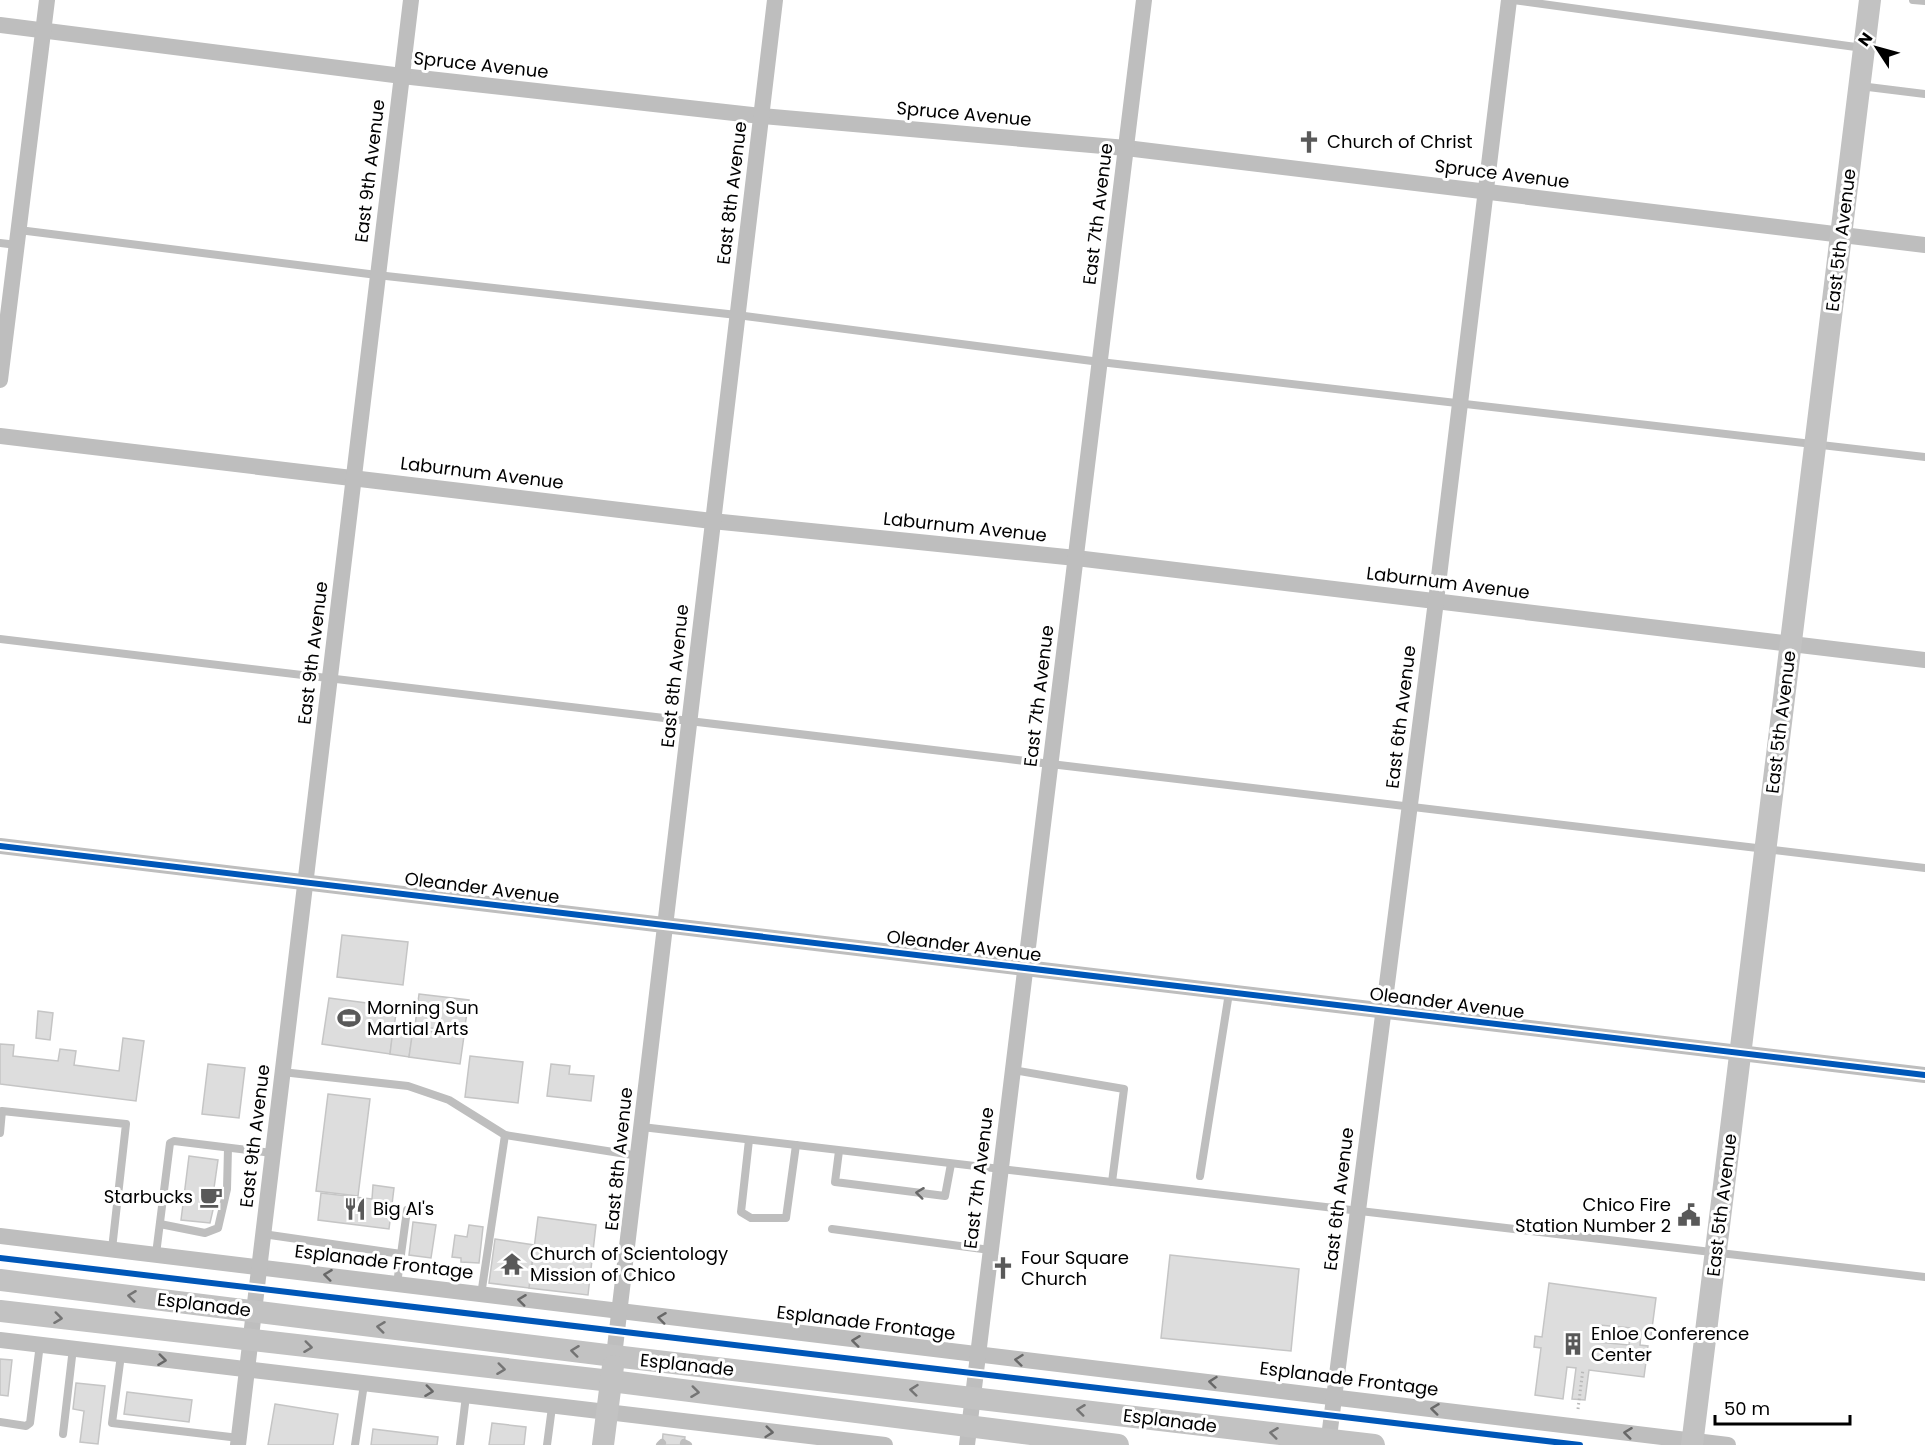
<svg xmlns="http://www.w3.org/2000/svg" width="1925" height="1445" font-family="Poppins,sans-serif">
  <rect width="100%" height="100%" fill="#fff"/>
  <g fill="#ddd" stroke="#c5c5c5" stroke-width="1.5" fill-rule="evenodd">
    <path d="M342,935L408,942L403,985L337,977Z"/>
    <path d="M419,994L469,1000L464,1032L415,1026Z"/>
    <path d="M329,998L397,1007L390,1054L322,1044Z"/>
    <path d="M38,1011L53,1013L50,1040L36,1038Z"/>
    <path d="M393,1029L413,1032L409,1057L390,1054Z"/>
    <path d="M413,1029L464,1036L460,1064L409,1057Z"/>
    <path d="M123,1038L144,1041L136,1101L0,1084V1044L14,1045L13,1056L58,1061L60,1049L76,1051L74,1065L119,1071Z"/>
    <path d="M470,1056L523,1062L518,1103L465,1097Z"/>
    <path d="M208,1064L245,1068L239,1118L202,1114Z"/>
    <path d="M551,1064L570,1066L569,1074L594,1076L591,1101L547,1096Z"/>
    <path d="M328,1094L370,1099L358,1196L316,1191Z"/>
    <path d="M189,1156L218,1160L214,1188H218L210,1223L181,1220Z"/>
    <path d="M373,1185L394,1188L389,1229L318,1220L321,1193L372,1199Z"/>
    <path d="M538,1217L596,1225L588,1295L529,1288Z"/>
    <path d="M413,1222L436,1225L431,1258L409,1255Z"/>
    <path d="M469,1225L483,1227L479,1263L461,1262V1258L452,1257L455,1235L467,1237Z"/>
    <path d="M495,1239L534,1245L529,1288L489,1283Z"/>
    <path d="M1170,1255L1299,1269L1291,1351L1161,1338Z"/>
    <path d="M1549,1283L1656,1298L1651,1336L1641,1334L1640,1345L1648,1346L1644,1377L1589,1370L1585,1400L1572,1399L1576,1368L1567,1367L1563,1399L1535,1395L1541,1348L1534,1347L1535,1336L1542,1337ZM1599,1325L1631,1328L1629,1345L1597,1342Z"/>
    <path d="M0,1359L12,1360L8,1396L0,1395Z"/>
    <path d="M76,1383L105,1386L98,1444L80,1442L84,1411L73,1409Z"/>
    <path d="M127,1392L192,1400L189,1422L124,1414Z"/>
    <path d="M275,1404L338,1414L333,1445H268Z"/>
    <path d="M492,1423L526,1427L524,1445H489Z"/>
    <path d="M373,1429L438,1437L437,1445H371Z"/>
    <path d="M663,1434L685,1437L684,1445H662Z"/>
  </g>
  <g fill="none" stroke-linecap="round" stroke-linejoin="round">
    <path stroke="#b8b8b8" stroke-width="3" stroke-dasharray="1.5 3" stroke-linecap="butt" d="M1578,1409L1583,1369"/>
    <g stroke="#bebebe" stroke-width="8">
      <path d="M1513,0L1863,48"/>
      <path d="M1913,0L1925,1"/>
      <path d="M1860,86L1925,94"/>
      <path d="M19,230L377,275L737,315L1100,362L1925,457"/>
      <path d="M0,243L17,245"/>
      <path d="M0,639L1925,868"/>
      <path d="M1013,1070L1124,1089L1112,1182"/>
      <path d="M282,1072L408,1086L449,1100L505,1135L639,1156"/>
      <path d="M642,1127L1925,1277"/>
      <path d="M0,1133L2,1111L126,1124L112,1249"/>
      <path d="M749,1140L741,1212L751,1218H786L796,1145"/>
      <path d="M839,1151L835,1182L945,1196L951,1164"/>
      <path d="M1200,1176L1229,993"/>
      <path d="M160,1224L205,1233L218,1228L227,1189L228,1148"/>
      <path d="M832,1229L990,1250"/>
      <path d="M263,1234L401,1254"/>
      <path d="M156,1254L170,1143L174,1141L272,1153"/>
      <path d="M397,1284L407,1210"/>
      <path d="M481,1295L505,1135"/>
      <path d="M121,1355L112,1423L239,1438"/>
      <path d="M0,1422L26,1426L30,1423L40,1344"/>
      <path d="M63,1434L73,1348"/>
      <path d="M684,1443L688,1445"/>
      <path d="M355,1445L364,1384"/>
      <path d="M460,1445L466,1396"/>
      <path d="M547,1445L552,1407"/>
      <path d="M660,1445L662,1443"/>
    </g>
    <g stroke="#bebebe" stroke-width="16">
      <path d="M0,25L402,76L761,116L1126,148L1925,245"/>
      <path d="M0,380L47,0"/>
      <path d="M0,436L712,521L1076,558L1925,660"/>
      <path d="M0,846L1925,1075"/>
      <path d="M0,1236L1728,1445"/>
      <path d="M0,1340L885,1445"/>
      <path d="M614,1356L775,0"/>
      <path d="M238,1445L411,0"/>
      <path d="M967,1445L1144,0"/>
      <path d="M1328,1445L1436,601L1509,0"/>
    </g>
    <g stroke="#c2c2c2" stroke-width="22">
      <path d="M0,1280L614,1356L1374,1445"/>
      <path d="M0,1311L611,1381L1118,1445"/>
      <path d="M603,1445L613,1366"/>
      <path d="M1692,1445L1870,0"/>
    </g>
    <g stroke="#fff" stroke-width="10">
      <g id="cycleway">
        <path d="M0,846L1925,1075"/>
        <path d="M0,1258L1580,1445"/>
      </g>
    </g>
    <use href="#cycleway" stroke="#0057b8" stroke-width="6"/>
  </g>
  <defs><path id="oneway-chevron" d="M-2-3.5L2.5 0L-2 3.5" fill="none" stroke-width="1.6" stroke-linecap="round" stroke-linejoin="round" transform="scale(1.5)"/></defs>
  <g stroke="#686868">
    <use href="#oneway-chevron" transform="translate(920 1193) rotate(-173)"/>
    <use href="#oneway-chevron" transform="translate(328 1275) rotate(-173)"/>
    <use href="#oneway-chevron" transform="translate(522 1300) rotate(-173)"/>
    <use href="#oneway-chevron" transform="translate(662 1318) rotate(-173)"/>
    <use href="#oneway-chevron" transform="translate(856 1341) rotate(-173)"/>
    <use href="#oneway-chevron" transform="translate(162 1360) rotate(7)"/>
    <use href="#oneway-chevron" transform="translate(1019 1360) rotate(-174)"/>
    <use href="#oneway-chevron" transform="translate(1213 1382) rotate(-174)"/>
    <use href="#oneway-chevron" transform="translate(429 1391) rotate(7)"/>
    <use href="#oneway-chevron" transform="translate(1435 1409) rotate(-173)"/>
    <use href="#oneway-chevron" transform="translate(769 1432) rotate(6)"/>
    <use href="#oneway-chevron" transform="translate(1628 1433) rotate(-173)"/>
  </g>
  <g stroke="#747474">
    <use href="#oneway-chevron" transform="translate(132 1296) rotate(-173)"/>
    <use href="#oneway-chevron" transform="translate(58 1318) rotate(7)"/>
    <use href="#oneway-chevron" transform="translate(381 1327) rotate(-173)"/>
    <use href="#oneway-chevron" transform="translate(308 1347) rotate(7)"/>
    <use href="#oneway-chevron" transform="translate(575 1351) rotate(-173)"/>
    <use href="#oneway-chevron" transform="translate(501 1369) rotate(7)"/>
    <use href="#oneway-chevron" transform="translate(914 1390) rotate(-174)"/>
    <use href="#oneway-chevron" transform="translate(695 1392) rotate(7)"/>
    <use href="#oneway-chevron" transform="translate(1081 1410) rotate(-173)"/>
    <use href="#oneway-chevron" transform="translate(1274 1433) rotate(-173)"/>
  </g>
  <defs>
    <g id="church-bare" transform="scale(1.8)"><path d="M-1.2-6h2.4v3.5h3.3v2.4h-3.3V6h-2.4V-.1h-3.3v-2.4h3.3Z" fill="#595959" stroke="#fff" stroke-width="2.5" paint-order="stroke"/></g>
    <g id="stadium-bare" transform="scale(1.8)"><path d="M0-5a6.5 5 0 1 0 0 10a6.5 5 0 1 0 0-10ZM-3.5-1.8h7v3.6h-7Z" fill="#595959" stroke="#fff" stroke-width="2.5" paint-order="stroke"/></g>
    <g id="cafe-bare" transform="scale(1.8)"><path d="M-5.5-4.5H6V0H3Q3 3.5 0 3.5H-2.5Q-5.5 3.5-5.5 0ZM3-3.2v2h1.7v-2ZM-6 4.5H4V6H-6Z" fill="#595959" stroke="#fff" stroke-width="2.5" paint-order="stroke"/></g>
    <g id="restaurant-bare" transform="scale(1.8)"><path d="M-5-6h1v4h1v-4h1v4h1v-4h1v5L-1.5 .5V6h-2V.5L-5-1ZM5-6V6H3V1.5H1.5Q1.5-4 5-6Z" fill="#595959" stroke="#fff" stroke-width="2.5" paint-order="stroke"/></g>
    <g id="civic-bare" transform="scale(1.8)"><path d="M-.6-6.5H3V-4.5H.6V-3L4-1V1h2V6H-6V1h2V-1L-.6-3ZM-1.2 2.5V6h2.4V2.5Z" fill="#595959" stroke="#fff" stroke-width="2.5" paint-order="stroke"/></g>
    <g id="temple-bare" transform="scale(1.8)"><path d="M0-6L5-2H3V0L6.5 2.5H4V6H1.5V3h-3V6H-4V2.5H-6.5L-3 0V-2H-5Z" fill="#595959" stroke="#fff" stroke-width="2.5" paint-order="stroke"/></g>
    <g id="building-bare" transform="scale(1.8)"><path d="M-4-6H4V6H1V3H-1V6H-4ZM-2.5-4.3h1.7v1.8h-1.7ZM.8-4.3h1.7v1.8H.8ZM-2.5-1h1.7V.8h-1.7ZM.8-1h1.7V.8H.8Z" fill="#595959" stroke="#fff" stroke-width="2.5" paint-order="stroke"/></g>
  </defs>
  <g fill-rule="evenodd">
    <use href="#church-bare" x="1309" y="142"/>
    <use href="#stadium-bare" x="349" y="1018"/>
    <use href="#cafe-bare" x="211" y="1197"/>
    <use href="#restaurant-bare" x="355" y="1209"/>
    <use href="#civic-bare" x="1689" y="1215"/>
    <use href="#temple-bare" x="512" y="1264"/>
    <use href="#church-bare" x="1003" y="1268"/>
    <use href="#building-bare" x="1573" y="1344"/>
  </g>
  <g text-anchor="middle" stroke-width="6" stroke-linejoin="round" paint-order="stroke">
    <g font-size="18" fill="#000" stroke="#fff">
      <text transform="translate(481 65) rotate(6)" y="6">Spruce Avenue</text>
      <text transform="translate(964 114) rotate(5)" y="6">Spruce Avenue</text>
      <text transform="translate(370 171) rotate(-83)" y="6">East 9th Avenue</text>
      <text transform="translate(1502 174) rotate(7)" y="6">Spruce Avenue</text>
      <text transform="translate(732 193) rotate(-83)" y="6">East 8th Avenue</text>
      <text transform="translate(1098 214) rotate(-83)" y="6">East 7th Avenue</text>
      <text transform="translate(1841 240) rotate(-83)" y="6">East 5th Avenue</text>
      <text transform="translate(482 473) rotate(7)" y="6">Laburnum Avenue</text>
      <text transform="translate(965 527) rotate(6)" y="6">Laburnum Avenue</text>
      <text transform="translate(1448 583) rotate(7)" y="6">Laburnum Avenue</text>
      <text transform="translate(313 653) rotate(-83)" y="6">East 9th Avenue</text>
      <text transform="translate(675 676) rotate(-84)" y="6">East 8th Avenue</text>
      <text transform="translate(1039 696) rotate(-83)" y="6">East 7th Avenue</text>
      <text transform="translate(1401 717) rotate(-83)" y="6">East 6th Avenue</text>
      <text transform="translate(1781 722) rotate(-83)" y="6">East 5th Avenue</text>
      <text transform="translate(482 888) rotate(7)" y="6">Oleander Avenue</text>
      <text transform="translate(964 946) rotate(7)" y="6">Oleander Avenue</text>
      <text transform="translate(1447 1003) rotate(7)" y="6">Oleander Avenue</text>
      <text transform="translate(255 1136) rotate(-83)" y="6">East 9th Avenue</text>
      <text transform="translate(619 1159) rotate(-84)" y="6">East 8th Avenue</text>
      <text transform="translate(979 1178) rotate(-83)" y="6">East 7th Avenue</text>
      <text transform="translate(1339 1199) rotate(-83)" y="6">East 6th Avenue</text>
      <text transform="translate(1722 1205) rotate(-83)" y="6">East 5th Avenue</text>
      <text transform="translate(384 1262) rotate(7)" y="6">Esplanade Frontage</text>
      <text transform="translate(204 1305) rotate(7)" y="6">Esplanade</text>
      <text transform="translate(866 1323) rotate(7)" y="6">Esplanade Frontage</text>
      <text transform="translate(687 1365) rotate(6)" y="6">Esplanade</text>
      <text transform="translate(1349 1379) rotate(7)" y="6">Esplanade Frontage</text>
      <text transform="translate(1170 1421) rotate(7)" y="6">Esplanade</text>
    </g>
    <g font-size="18" fill="#000" stroke="#fff" text-anchor="start">
      <text x="1327" y="148">Church of Christ</text>
      <text x="367" y="1014">Morning Sun<tspan x="367" dy="21">Martial Arts</tspan></text>
      <text x="193" y="1203" text-anchor="end">Starbucks</text>
      <text x="1671" y="1211" text-anchor="end">Chico Fire<tspan x="1671" dy="21">Station Number 2</tspan></text>
      <text x="373" y="1215">Big Al's</text>
      <text x="530" y="1260">Church of Scientology<tspan x="530" dy="21">Mission of Chico</tspan></text>
      <text x="1021" y="1264">Four Square<tspan x="1021" dy="21">Church</tspan></text>
      <text x="1591" y="1340">Enloe Conference<tspan x="1591" dy="21">Center</tspan></text>
    </g>
  </g>
  <g transform="translate(1877 48) rotate(306)" stroke="#ffffff" stroke-width="4.5" paint-order="stroke">
  <path d="M0-4.5L10 22L0 15L-10 22Z" fill="#000000"/>
  <text y="-9" font-size="16" font-weight="bold" text-anchor="middle" fill="#000000">N</text>
  </g>
  <path d="M1715 1415v9h135v-9" fill="none" stroke="#000000" stroke-width="3"/>
  <text x="1724" y="1415" font-size="18" fill="#000000" stroke="#ffffff" stroke-width="4.5" paint-order="stroke">50 m</text>
</svg>
